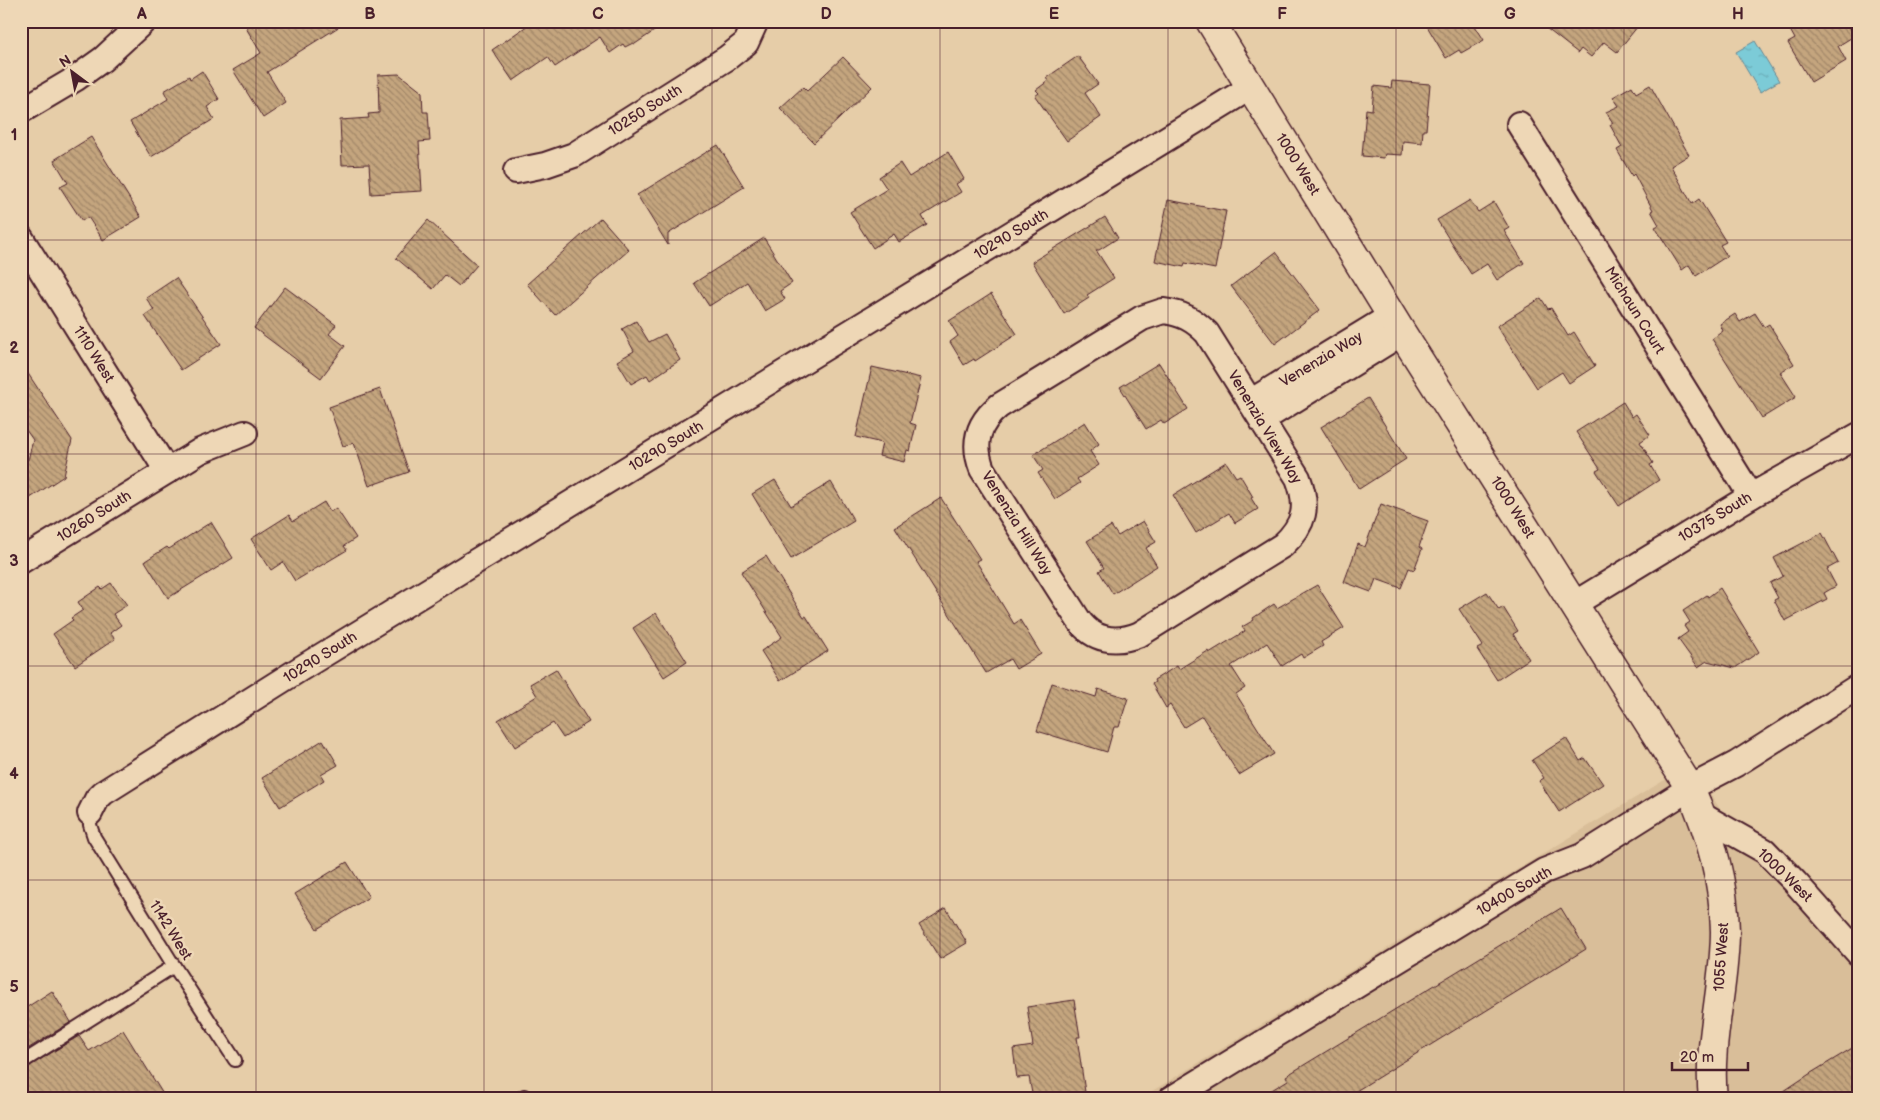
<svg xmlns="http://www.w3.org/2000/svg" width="1880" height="1120" font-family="'Balsamiq Sans',sans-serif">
  <defs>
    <pattern id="water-ripples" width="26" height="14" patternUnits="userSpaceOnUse" patternTransform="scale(1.25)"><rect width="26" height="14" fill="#7bcbd7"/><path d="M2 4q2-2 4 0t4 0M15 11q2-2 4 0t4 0" fill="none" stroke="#6caeb9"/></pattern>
    <pattern id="building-back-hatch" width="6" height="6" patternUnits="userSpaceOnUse" patternTransform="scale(1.25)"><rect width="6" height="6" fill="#c4a57e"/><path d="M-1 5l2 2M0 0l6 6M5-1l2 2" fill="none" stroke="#a18667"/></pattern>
  </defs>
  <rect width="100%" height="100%" fill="#e6cda8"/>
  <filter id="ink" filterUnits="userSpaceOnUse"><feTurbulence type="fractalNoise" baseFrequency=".02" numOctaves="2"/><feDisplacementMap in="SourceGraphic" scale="10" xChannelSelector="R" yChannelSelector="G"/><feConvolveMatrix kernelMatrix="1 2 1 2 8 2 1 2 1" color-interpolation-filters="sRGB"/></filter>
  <g filter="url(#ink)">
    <path fill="#d9be99" d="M1691,764L1720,809L1747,836L1859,975V1099H1139Z"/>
    <path fill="url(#water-ripples)" stroke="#678692" d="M1755,41L1779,81L1760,92L1736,52Z"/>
    <g fill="url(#building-back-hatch)" stroke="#4a1f2b">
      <path d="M257,21H348L267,72L286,103L263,118L233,70L261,53L246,28Z"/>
      <path d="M534,21H669L635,44L633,43L625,47L623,44L610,53L600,37L555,67L548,57L513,81L492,50Z"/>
      <path d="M1424,21H1472L1484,40L1461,53L1459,50L1446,58Z"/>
      <path d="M1537,21H1642L1617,52L1604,42L1591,57L1581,49L1578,53Z"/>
      <path d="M1785,21H1846L1854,36L1838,46L1846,61L1811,82L1788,43L1795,39Z"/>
      <path d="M1078,56L1098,84L1085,93L1101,117L1067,141L1035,96L1039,93L1036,90L1048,81L1046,78Z"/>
      <path d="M843,57L872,87L814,143L780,108L803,87L807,91Z"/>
      <path d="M202,71L219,99L207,107L214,119L151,157L130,122L168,99L164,91L189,76L190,79Z"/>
      <path d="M399,74L422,92L423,112H428L430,141L419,142L422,191L371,194L369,164L342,165L340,120L369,118L368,114L379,113L378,75Z"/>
      <path d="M1392,81L1430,84L1426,130H1423L1422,143L1403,141L1402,155L1385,154L1384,158L1362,156L1366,109L1372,110L1374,86L1391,88Z"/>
      <path d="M1650,85L1689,155L1671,166L1692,204L1699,199L1726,242L1720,245L1727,256L1696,276L1689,265L1682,270L1655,227L1659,225L1651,211L1653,210L1634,174L1632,176L1617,150L1622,147L1610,125L1613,123L1606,112L1619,106L1613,97L1632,86L1636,93Z"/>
      <path d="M91,137L141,217L103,240L88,217L82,221L60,187L68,183L54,160Z"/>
      <path d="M718,145L744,187L668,234V245L637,195Z"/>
      <path d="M948,152L964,179L956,184L961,192L922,216L927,225L899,242L894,234L873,248L850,212L887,189L879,177L900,163L909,177Z"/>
      <path d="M1168,200L1226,211L1215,269L1185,263L1184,267L1155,261Z"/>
      <path d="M1470,200L1478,212L1494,202L1509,228L1504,231L1524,263L1497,280L1487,264L1471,274L1437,220Z"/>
      <path d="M1105,217L1118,238L1099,250H1096L1114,278L1087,295L1089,298L1064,314L1032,262Z"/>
      <path d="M601,218L629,250L555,315L527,284Z"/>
      <path d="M428,220L477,265L459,286L445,275L433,289L396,258Z"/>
      <path d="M764,238L792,283L780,291L785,299L765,311L747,282L709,306L694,283Z"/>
      <path d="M1276,252L1320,310L1275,344L1231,286Z"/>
      <path d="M176,278L221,344L181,370L145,316L154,310L146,298Z"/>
      <path d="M285,287L336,325L329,334L345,346L321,378L254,328Z"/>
      <path d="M991,294L1017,334L975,361L974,359L964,365L950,342L958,336L949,321Z"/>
      <path d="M1541,298L1548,309L1551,308L1568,336L1574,332L1595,366L1569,383L1562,372L1537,388L1497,326Z"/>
      <path d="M1755,313L1764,327L1769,324L1794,364L1780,372L1796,397L1762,418L1712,339L1723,331L1720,324L1735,314L1740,322Z"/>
      <path d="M636,321L649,342L665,334L680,360L650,380L647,375L631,384L617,361L634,351L622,329Z"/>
      <path d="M21,363L72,440L64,476L21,504V464L28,460L33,440L21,423Z"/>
      <path d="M1159,363L1188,409L1164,424L1161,420L1146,429L1120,387Z"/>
      <path d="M872,367L921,378L910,423L916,425L910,451L907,450L904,462L879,456L882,443L856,437Z"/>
      <path d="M380,389L409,472L369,486L354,443L343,446L329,407Z"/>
      <path d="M1368,398L1406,459L1359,489L1321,427Z"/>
      <path d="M1623,402L1632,417L1636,414L1650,435L1640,442L1653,463L1650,465L1659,480L1619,506L1596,471L1600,469L1576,432Z"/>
      <path d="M1085,422L1099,444L1090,451L1099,465L1077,479L1080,483L1055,499L1038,473L1043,470L1033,455Z"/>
      <path d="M1226,462L1236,477L1240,475L1253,497L1251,498L1258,509L1235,523L1229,513L1196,533L1173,495Z"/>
      <path d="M775,480L791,506L831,482L854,521L791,559L752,494Z"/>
      <path d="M941,498L980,559L976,561L1014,624L1020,620L1041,654L1016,669L1010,659L986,673L895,527Z"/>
      <path d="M324,502L330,512L336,508L356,538L344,546L347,550L295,581L283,562L271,570L251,539L289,515L293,521Z"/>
      <path d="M1381,504L1428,521L1419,547L1422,549L1414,570L1409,568L1401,588L1376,579L1371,592L1344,582L1358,544L1365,547Z"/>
      <path d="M1143,521L1156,542L1146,548L1157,566L1113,594L1099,571L1104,568L1087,541L1111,526L1118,536Z"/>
      <path d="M211,522L233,558L168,598L145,561L167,547L169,549Z"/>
      <path d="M1822,533L1838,563L1827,569L1836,586L1824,593L1827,599L1785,621L1774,600L1778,598L1770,583L1783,576L1774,558Z"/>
      <path d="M766,556L804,617L806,616L828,651L780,681L761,651L782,637L741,572Z"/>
      <path d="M111,583L127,605L113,614L121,625L110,633L115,639L75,666L53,634L73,620L71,618L83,610L78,602L100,587L102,589Z"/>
      <path d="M1317,585L1344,628L1321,642L1323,646L1303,658L1301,654L1282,666L1267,643L1231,666L1245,688L1236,694L1274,754L1239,775L1202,716L1184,727L1170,705L1166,708L1152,684L1155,682L1154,680L1177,666L1179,669L1208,651L1209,653L1245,631L1242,627L1254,620L1253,618L1274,604L1277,608Z"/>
      <path d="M1720,588L1759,652L1735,668L1707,661L1698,667L1678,639L1688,632L1684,626L1690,622L1683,611L1707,595L1708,597Z"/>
      <path d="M1487,592L1499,610L1503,607L1518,631L1513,634L1529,659L1497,680L1477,649L1483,646L1459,609Z"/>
      <path d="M656,613L687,662L664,677L633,628Z"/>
      <path d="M556,669L589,722L563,738L553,723L515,747L498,720L537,696L530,684Z"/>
      <path d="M1052,683L1096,697L1098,689L1128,698L1119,727H1114L1107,752L1037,731Z"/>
      <path d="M1566,738L1580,761L1585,758L1603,784L1559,812L1539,781L1544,778L1532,760Z"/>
      <path d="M323,740L338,765L321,775L324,780L280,807L262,778Z"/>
      <path d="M347,862L369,897L317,929L295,894Z"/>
      <path d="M946,908L967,943L940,959L919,925Z"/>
      <path d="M1561,908L1586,949L1343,1099H1257L1288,1080L1286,1076Z"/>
      <path d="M52,991L71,1022L21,1053V1011Z"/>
      <path d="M1074,1000L1080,1037H1077L1086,1099H1033L1029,1077L1017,1078L1013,1049L1033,1046L1027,1007Z"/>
      <path d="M123,1030L166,1099H21V1071L79,1036L89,1051Z"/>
      <path d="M1859,1044V1099H1772L1811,1073Z"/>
    </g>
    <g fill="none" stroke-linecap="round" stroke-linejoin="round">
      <g stroke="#4a1f2b" stroke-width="16">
        <g id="lane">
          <path d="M90,813V825L94,837L174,966L235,1060"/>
          <path d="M21,1063L174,966"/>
          <path d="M524,1096L525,1099"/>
        </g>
      </g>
      <g stroke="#4a1f2b" stroke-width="28">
        <g id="street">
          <path d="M21,111L75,79L103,59L144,21"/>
          <path d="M1519,124L1751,496"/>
          <path d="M516,171L545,165L574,155L727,58L746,43L756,21"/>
          <path d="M21,238L167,471"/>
          <path d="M1163,311C1182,313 1194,320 1207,333L1298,478C1309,507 1305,524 1283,545L1140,634C1116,644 1093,641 1078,619L982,469C972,443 978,423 999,406L1142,318Z"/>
          <path d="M1250,402L1391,316"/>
          <path d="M1262,420L1402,333"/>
          <path d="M21,561L200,451L245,433"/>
          <path d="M1574,604L1751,496L1859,435"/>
          <path d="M90,813L97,799L103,793L300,669L1251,87"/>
          <path d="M1703,816L1765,851L1795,882L1859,954"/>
          <path d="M1171,1099L1544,871L1582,856L1690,788L1736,764L1859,686"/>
        </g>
      </g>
      <g stroke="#4a1f2b" stroke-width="31">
        <path id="secondary" d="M1210,21L1402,333L1690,788C1710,833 1724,881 1725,931C1725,988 1707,1042 1713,1099"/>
      </g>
      <use href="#lane" stroke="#eed7b6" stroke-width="12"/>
      <use href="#street" stroke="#eed7b6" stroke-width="24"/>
      <use href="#secondary" stroke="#eed7b6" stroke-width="28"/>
    </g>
  </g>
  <path fill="none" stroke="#4a1f2b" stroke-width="1" stroke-opacity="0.55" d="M256,21V1099M484,21V1099M712,21V1099M940,21V1099M1168,21V1099M1396,21V1099M1624,21V1099M21,240H1859M21,454H1859M21,666H1859M21,880H1859"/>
  <g text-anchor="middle" stroke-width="5" stroke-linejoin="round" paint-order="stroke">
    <g font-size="15" fill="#4a1f2b" stroke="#eed7b6">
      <text transform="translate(645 110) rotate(-32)" y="5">10250 South</text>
      <text transform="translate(1298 164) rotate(58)" y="5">1000 West</text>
      <text transform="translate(1011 234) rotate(-31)" y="5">10290 South</text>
      <text transform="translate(1635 310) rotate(58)" y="5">Michaun Court</text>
      <text transform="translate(94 354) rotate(58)" y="5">1110 West</text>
      <text transform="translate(1321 359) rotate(-31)" y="5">Venenzia Way</text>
      <text transform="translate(1265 427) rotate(59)" y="5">Venenzia View Way</text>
      <text transform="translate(666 446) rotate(-31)" y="5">10290 South</text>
      <text transform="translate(1513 507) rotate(58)" y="5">1000 West</text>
      <text transform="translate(94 516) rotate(-32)" y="5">10260 South</text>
      <text transform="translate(1715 517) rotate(-31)" y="5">10375 South</text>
      <text transform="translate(1017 523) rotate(58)" y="5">Venenzia Hill Way</text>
      <text transform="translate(320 657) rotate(-32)" y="5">10290 South</text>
      <text transform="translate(1785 875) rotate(44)" y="5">1000 West</text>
      <text transform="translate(1514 891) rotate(-30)" y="5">10400 South</text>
      <text transform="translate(171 930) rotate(58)" y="5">1142 West</text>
      <text transform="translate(1721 957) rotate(-86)" y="5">1055 West</text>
    </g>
  </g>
  <rect width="1880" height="1120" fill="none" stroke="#eed7b6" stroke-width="55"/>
  <g transform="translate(72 72) rotate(328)" stroke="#eed7b6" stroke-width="4" paint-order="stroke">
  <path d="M0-4L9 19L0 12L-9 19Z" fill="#4a1f2b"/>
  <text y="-8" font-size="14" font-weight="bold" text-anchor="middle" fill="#4a1f2b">N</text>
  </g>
  <path d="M1672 1062v8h76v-8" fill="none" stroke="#4a1f2b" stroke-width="2.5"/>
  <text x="1680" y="1062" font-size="15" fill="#4a1f2b" stroke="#eed7b6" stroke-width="4" paint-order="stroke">20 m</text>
  <rect x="28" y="28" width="1824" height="1064" fill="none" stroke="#4a1f2b" stroke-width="2"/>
  <g font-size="16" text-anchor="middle" font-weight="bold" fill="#4a1f2b">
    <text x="142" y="19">A</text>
    <text x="370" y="19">B</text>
    <text x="598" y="19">C</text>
    <text x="826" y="19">D</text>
    <text x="1054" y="19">E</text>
    <text x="1282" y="19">F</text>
    <text x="1510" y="19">G</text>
    <text x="1738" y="19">H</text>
    <text x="14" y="140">1</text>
    <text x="14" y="353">2</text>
    <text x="14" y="566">3</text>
    <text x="14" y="779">4</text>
    <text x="14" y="992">5</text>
  </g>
</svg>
